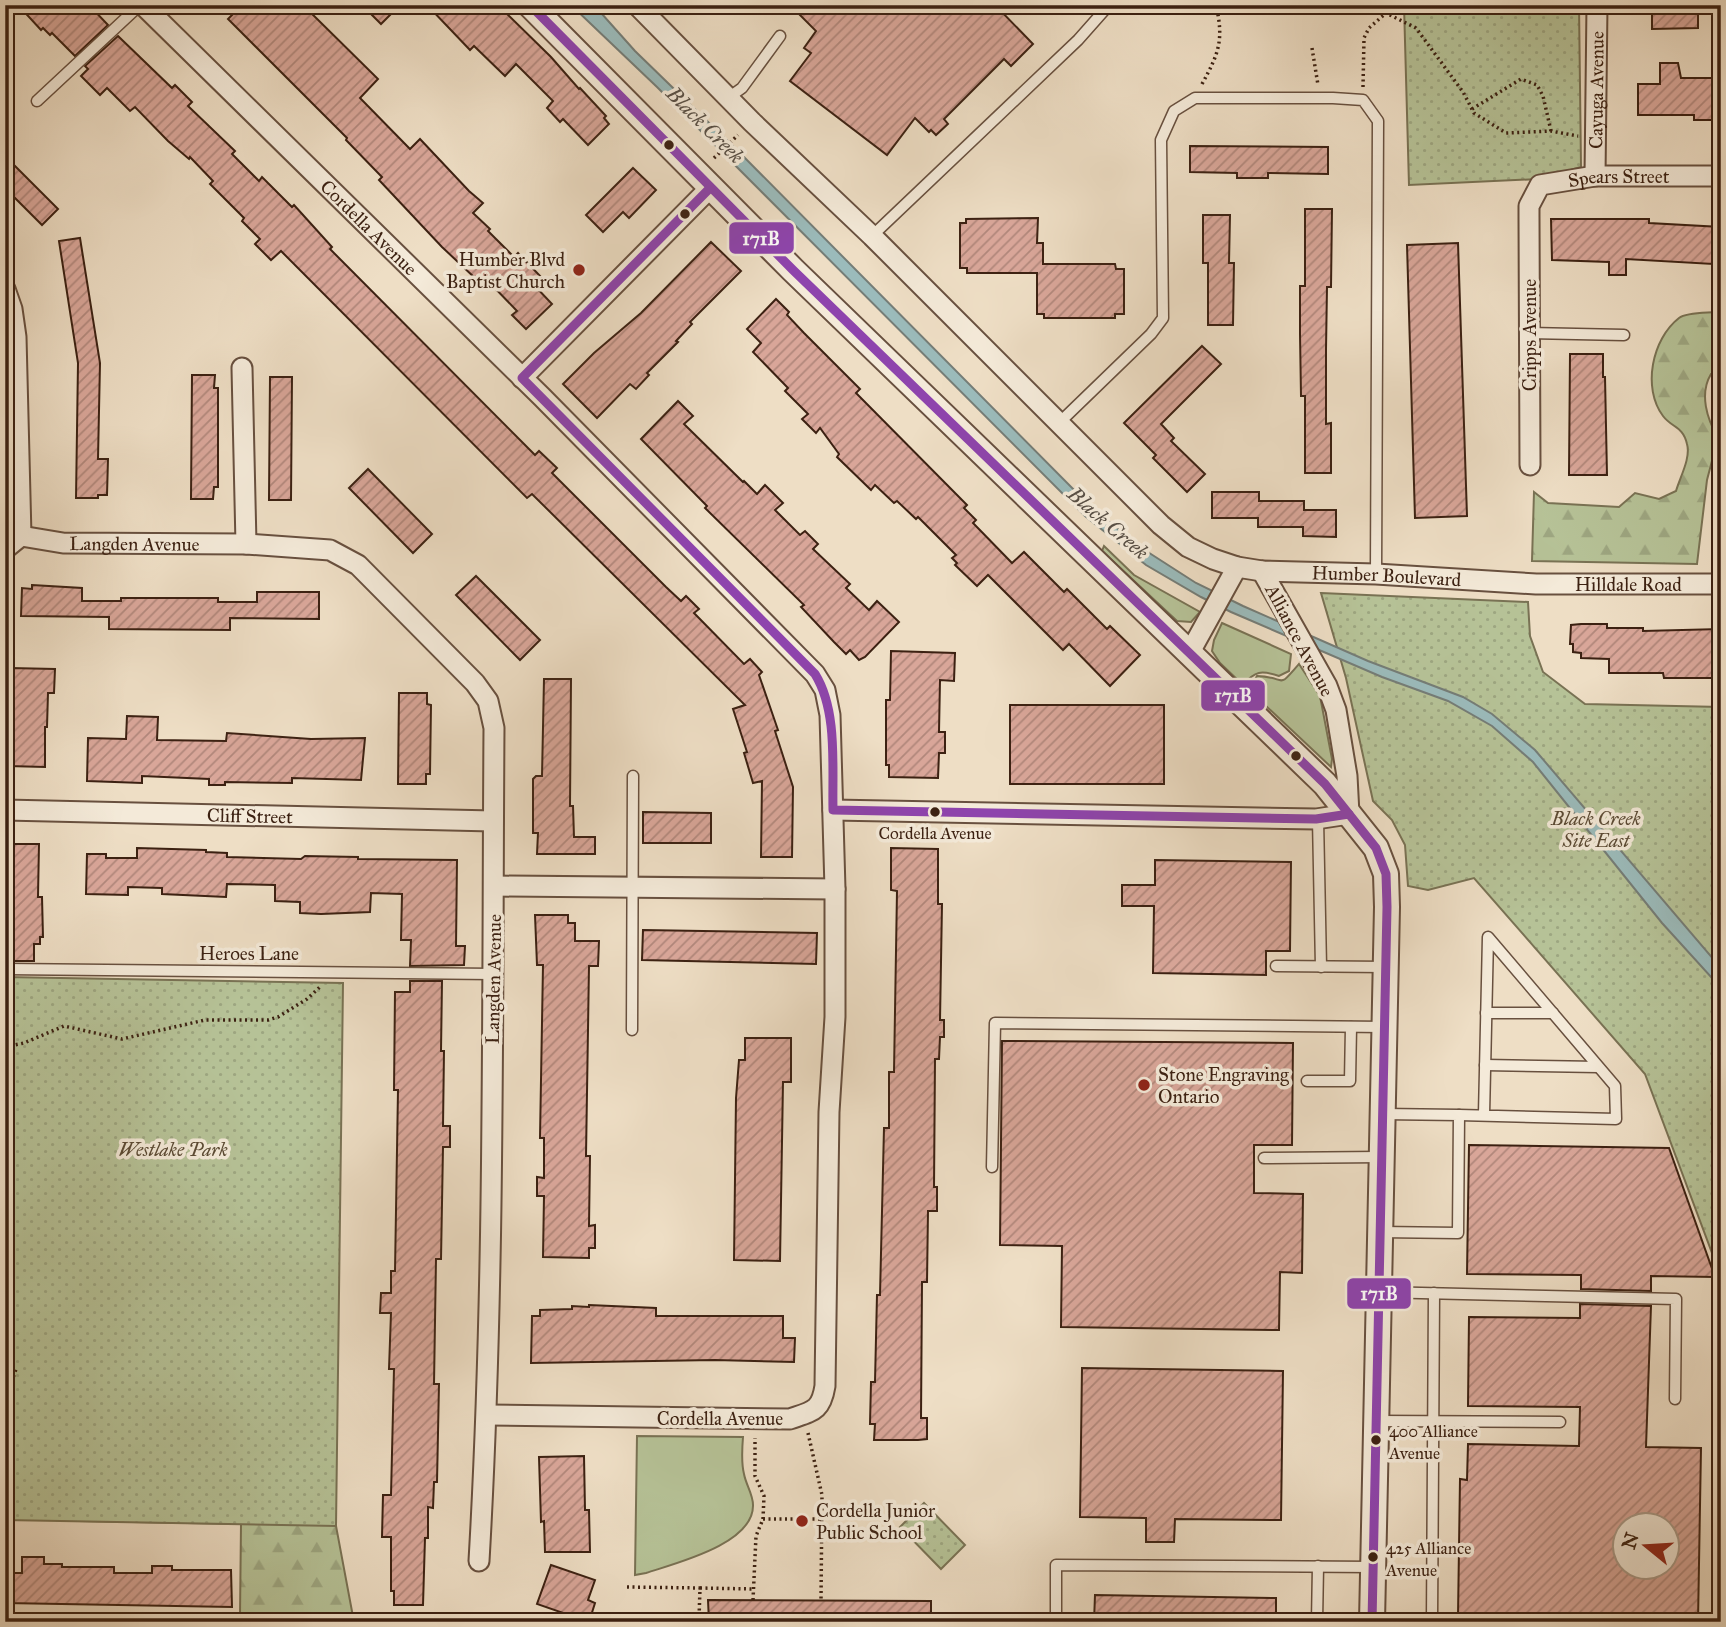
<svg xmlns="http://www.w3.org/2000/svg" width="1726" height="1627" font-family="'IM FELL Great Primer',serif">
  <defs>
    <pattern id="forest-firs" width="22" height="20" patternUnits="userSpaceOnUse" patternTransform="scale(1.75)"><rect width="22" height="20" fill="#b6c297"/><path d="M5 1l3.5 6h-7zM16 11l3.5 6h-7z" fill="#9da681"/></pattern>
    <pattern id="park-dots" width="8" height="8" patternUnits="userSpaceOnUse" patternTransform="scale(1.75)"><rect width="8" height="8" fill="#b6c297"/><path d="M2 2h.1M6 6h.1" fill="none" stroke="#9da681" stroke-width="1.8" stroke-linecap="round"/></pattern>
    <pattern id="building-hatch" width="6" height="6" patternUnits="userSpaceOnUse" patternTransform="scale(1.75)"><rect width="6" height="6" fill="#d9a699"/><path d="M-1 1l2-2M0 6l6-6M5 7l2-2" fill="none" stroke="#b1877b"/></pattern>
  </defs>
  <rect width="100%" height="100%" fill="#eedec5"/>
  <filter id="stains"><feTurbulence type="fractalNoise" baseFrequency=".00286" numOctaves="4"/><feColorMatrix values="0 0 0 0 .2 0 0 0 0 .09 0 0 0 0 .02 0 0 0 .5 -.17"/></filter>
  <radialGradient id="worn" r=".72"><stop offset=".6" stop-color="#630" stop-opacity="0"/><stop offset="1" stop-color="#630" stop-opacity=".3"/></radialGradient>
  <g fill="#b6c297" stroke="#797254" stroke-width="2">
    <path d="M1104,546L1134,575L1200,612L1191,622L1177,621L1102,551Z"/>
    <path d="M1222,623L1291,654L1289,671L1279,676C1261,670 1255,671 1243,685L1220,663L1212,651L1214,640Z"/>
    <path d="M1299,664L1320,696L1332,759L1331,767L1249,690L1257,676C1288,677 1276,691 1299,664Z"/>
    <path d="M637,1436L743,1437C742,1449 741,1462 744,1474C746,1485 753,1494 753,1505C754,1544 676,1563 646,1573L635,1575Z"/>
  </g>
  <g fill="url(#forest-firs)" stroke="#797254" stroke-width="2">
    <path d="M1716,312L1721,313V375L1711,374C1699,394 1707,419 1718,438L1707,480L1697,564L1532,561L1534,492L1548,503L1619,507L1635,493L1659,499L1676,491C1680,477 1691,458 1687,444C1683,426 1672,428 1663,416C1642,388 1652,339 1679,318C1687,312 1706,313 1716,312Z"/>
    <path d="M82,1505L336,1506V1526L354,1622H250L240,1616L241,1524L80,1521Z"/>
  </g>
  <g fill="url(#park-dots)" stroke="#797254" stroke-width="2">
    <path d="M1404,5H1579L1581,167L1539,179L1409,185Z"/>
    <path d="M1321,593L1528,602L1530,636L1543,672L1585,704L1721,707V1277L1645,1074L1474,878L1428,890L1408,886L1405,845L1392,820L1373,801L1346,678Z"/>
    <path d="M5,977L343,983L336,1526L5,1520Z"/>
    <path d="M924,1503L965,1545L941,1569L900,1527Z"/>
  </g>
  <path fill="#9bbbbb" stroke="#757d77" stroke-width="2" d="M571,5H594L635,51L739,152L1089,505L1140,547L1196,583L1243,606L1368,661L1463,697L1492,714L1535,750L1721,968V988L1662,923L1533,762L1492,726L1448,701L1382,677L1231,612L1201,597L1146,565L1085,516L657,87Z"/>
  <g fill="url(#building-hatch)" stroke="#3c2112" stroke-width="2" fill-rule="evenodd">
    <path d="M18,5H89L108,25L75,56L52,33L50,35L43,28L41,30Z"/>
    <path d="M242,5H303L378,79L360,98L410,149L420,139L469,191L483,203L473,213L490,229L488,231L514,257L518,253L541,277L533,284L552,304L526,329L512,315L517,311L490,283L487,287L476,277L475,278L442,247L379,180L382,177L346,140L347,138L228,19Z"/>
    <path d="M362,5H400L381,24Z"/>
    <path d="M427,5H498L551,57L579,89L580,88L606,116L604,118L609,124L588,145L563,119L560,122L547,108L553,101L516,64L505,76L474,46L470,50Z"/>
    <path d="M790,5H995L1033,44L1011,66L1004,59L944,119L948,124L936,135L931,130L929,132L915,118L887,155L790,81L811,53L804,48L816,31Z"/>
    <path d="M1652,5H1692V8H1698V28L1652,29Z"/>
    <path d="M118,36L172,88L175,85L192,102L188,106L235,151L232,154L259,181L262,177L292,207L294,205L332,247L330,249L535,455L539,451L557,468L552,473L666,587L681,601L686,596L699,609L694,613L744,664L750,659L762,672L759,675L778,730L775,731L793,787L792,857H761L762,781L753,783L744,753L747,752L733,709L745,705L532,494L527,498L281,251L271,260L255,244L260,239L242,221L244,218L210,184L213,181L190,157L189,159L168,141L135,107L130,111L107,88L100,95L81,76L88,69L85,66Z"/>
    <path d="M1660,63H1678L1681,78H1714V82H1721V120H1694V115H1638V84H1660Z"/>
    <path d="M1190,146L1328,147V174L1268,173V178H1237V173L1190,172Z"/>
    <path d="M5,156L58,209L42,225L5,188Z"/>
    <path d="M633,168L656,190L629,218L623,212L603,232L586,215Z"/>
    <path d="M1305,209H1332L1331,287H1327L1326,349V424L1331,423V473H1305V396H1301L1300,334V286H1305Z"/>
    <path d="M1203,215H1230L1229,263H1234L1233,325H1208V263H1203Z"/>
    <path d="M1038,218L1037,243H1043V264H1115L1116,269H1124V314H1115V318H1044V314H1037V273H967V268H960V223H966V219Z"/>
    <path d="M1551,219H1649V223L1721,227V256H1713V264L1626,259V275H1609V262L1552,260Z"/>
    <path d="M80,238L100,363L98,459H108L107,495H98V498H76L78,363L59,241Z"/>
    <path d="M711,242L741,271L690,322L692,324L676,341L678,342L647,373L649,375L636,389L630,384L597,418L563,384L594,353L641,313Z"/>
    <path d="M1458,243L1467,516L1415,518L1407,245Z"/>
    <path d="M776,299L789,312L787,315L804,333L860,389L856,393L967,505L964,508L976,520L973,523L1012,563L1024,552L1064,592L1067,589L1107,629L1110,626L1140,655L1110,686L1069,644L1063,650L988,575L977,586L955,565L957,563L952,558L956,555L918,517L916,519L897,501L894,503L875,485L871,490L837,457L839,454L820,428L816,433L802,419L808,414L785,391L788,388L753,352L761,343L747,329Z"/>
    <path d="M1202,346L1221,364L1161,424L1174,438L1171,441L1205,474L1187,492L1153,458L1156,455L1124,423Z"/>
    <path d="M1570,354H1603V377H1605L1607,475H1569Z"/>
    <path d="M192,375H215L214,388H218V487H214L213,499H191Z"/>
    <path d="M270,377H292L291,500H269Z"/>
    <path d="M678,401L693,416L684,424L743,482L744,481L757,494L765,485L783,503L775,510L800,535L805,531L818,544L813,549L850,584L846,588L869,610L877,601L899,622L865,657L859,660L850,650L846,654L834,642L801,607L804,605L705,508L707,506L641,439Z"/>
    <path d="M368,469L432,534L413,553L349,488Z"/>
    <path d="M1212,492H1259V501H1304V510H1336V537L1303,536V527H1258V518H1212Z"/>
    <path d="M476,576L540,640L520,660L456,595Z"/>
    <path d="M32,585L82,588V601H121V598H218V602H257V592H319V619L230,618V630L109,629V617L21,616L22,588L32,589Z"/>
    <path d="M1581,624H1607V628H1643V631L1721,629V678H1664L1663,673H1609V659L1581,658V653L1573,652V644H1570L1571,625Z"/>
    <path d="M891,651L955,653L954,681L940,680L939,732H945V753H939L938,778L889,777V765H886V700H890Z"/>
    <path d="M10,668L55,669L54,693H48L47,727H45V767L8,766Z"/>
    <path d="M544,679H571L570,806H573L574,837H595V854H537L538,833H533V779L536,776H542Z"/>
    <path d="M399,693H427V704L431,705L430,774H426V784H398Z"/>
    <rect x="1010" y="705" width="154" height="79"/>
    <path d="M127,716L158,717L157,740L226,741L227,733L311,739L365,738L361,780L292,778V783L225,782V785H209V779L142,776V783L87,781L88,738L126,739Z"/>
    <path d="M643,812L711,813V843H643Z"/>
    <path d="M6,844H39L38,897H42L43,937H40V944H34V961H5Z"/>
    <path d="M137,848L206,850V852L227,853V857L301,859L305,856L358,857V859L457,860L456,946H465L464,965L410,966L411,940H401L402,894L371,893L370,912L321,914L300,913V902L275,901V885L227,884L226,897L162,894V888L128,887V895L86,894L87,854H106V858H137Z"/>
    <path d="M891,848L938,849V904H942L940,1020H944V1037H940L939,1059H935L934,1187H937V1211H928L927,1282H922L921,1418H927V1439L918,1440H874L875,1424H870L871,1382H875L877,1295H880L884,1128H889V1072H894L897,891L891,890Z"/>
    <path d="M1155,860L1291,862L1290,951H1266V975L1153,973L1154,906H1122V885H1155Z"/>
    <path d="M535,915H568V923H575V941H599L598,966H589L586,1156H590L589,1226L595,1225V1248H589V1258L543,1257L544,1196H537V1177L544,1178V1138H540L543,965H537Z"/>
    <path d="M643,930L817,933L816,964L642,960Z"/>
    <path d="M410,981H442L441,1051H444L443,1126H450V1147H443L441,1259H436L434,1384H439L437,1482H434L433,1508L428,1507V1538H425L423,1605H394V1591H391V1537H382L383,1495H391L394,1369H389L391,1313H380L381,1293H391V1271H395L398,1090H394L395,992H410Z"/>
    <path d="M745,1038H791V1082H783L780,1261L734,1260L736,1098L739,1060H745Z"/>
    <path d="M1002,1041L1293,1043L1292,1145H1254V1193L1303,1194L1302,1273L1280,1272L1279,1330L1061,1327L1062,1246L1000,1245Z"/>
    <path d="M1469,1145L1669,1148L1715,1277L1651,1276V1291L1581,1289V1275L1467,1274Z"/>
    <path d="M1580,1304L1651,1306L1646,1447L1701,1448L1698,1622H1465V1616H1458L1460,1479L1467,1480L1468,1444L1579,1446L1580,1407L1468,1406L1469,1317L1580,1318ZM1625,1525H1667V1567H1625Z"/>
    <path d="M589,1305L656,1308V1316H783V1338H795L794,1362L715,1360L531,1363L532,1316H540V1310L572,1309V1306L589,1307Z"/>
    <path d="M1082,1368L1283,1371L1281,1520L1175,1519L1174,1542H1146V1518L1080,1517Z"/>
    <path d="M584,1456L585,1510H589L590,1552H545L544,1521L541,1522L539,1457Z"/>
    <path d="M22,1557H44V1564H62V1567H114V1573H152V1566H172V1570H231L232,1607L5,1603V1573H22Z"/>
    <path d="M551,1565L595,1580L588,1600L595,1603L589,1622L537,1604Z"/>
    <path d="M1095,1595L1276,1598V1622H1094Z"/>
    <path d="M708,1600L931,1601V1622H709Z"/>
  </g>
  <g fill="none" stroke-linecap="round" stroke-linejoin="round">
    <g stroke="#68503f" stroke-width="13">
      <g id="service">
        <path d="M728,98L742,88L780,36"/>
        <path d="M37,101L140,5"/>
        <path d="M872,236L1078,40L1109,5"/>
        <path d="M1529,333L1624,335"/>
        <path d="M1059,423L1151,334L1163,318L1161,140L1174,111L1195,98H1333L1363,100L1378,121L1376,574"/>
        <path d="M1318,819L1321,967"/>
        <path d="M1276,966L1386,967"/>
        <path d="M5,969L493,974"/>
        <path d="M1486,1013H1553"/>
        <path d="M632,1030L633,776"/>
        <path d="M1485,1065L1598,1067"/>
        <path d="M1307,1081H1350L1351,1027"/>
        <path d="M1459,1115L1616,1119L1615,1086L1488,937L1484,1115"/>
        <path d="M1264,1158L1381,1157"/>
        <path d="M992,1167L995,1023L1384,1027"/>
        <path d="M1380,1232L1458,1233L1459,1115L1383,1114"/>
        <path d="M1379,1292L1676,1299L1675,1399"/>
        <path d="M1377,1421L1560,1422"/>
        <path d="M1056,1622V1565L1373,1567"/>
        <path d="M1317,1622L1318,1566"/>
        <path d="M1432,1622L1434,1293"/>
      </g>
    </g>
    <g stroke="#68503f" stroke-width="23">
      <g id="minor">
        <path id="s1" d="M143,5L542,397L815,674L825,690L830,715L835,889V1017L829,1112L825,1386C821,1411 813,1411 790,1419L488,1415"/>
        <path id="s2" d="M637,5L752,122L872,236L1161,525L1188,547L1213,559L1237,567L1262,571L1376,574L1536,584H1721"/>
        <path id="s3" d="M1595,176L1597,5"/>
        <path d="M5,289L12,309L16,337L21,536"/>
        <path d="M242,368L246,544"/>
        <path d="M522,378L710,188"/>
        <path id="s4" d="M1530,465L1529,217V206L1540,185L1595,176H1721"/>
        <path id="s5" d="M21,536L63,543L246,544L330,550L358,565L475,683L488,701L494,728C492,1006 495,1284 479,1561"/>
        <path d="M5,549L21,536"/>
        <path d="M1190,652L1237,567"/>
        <path id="s6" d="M5,810L493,821"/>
        <path d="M833,810L1316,819L1349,814L1347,776L1336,710L1327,686L1262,571"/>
        <path d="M494,886L835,889"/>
      </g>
    </g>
    <g stroke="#68503f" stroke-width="28">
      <path id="tertiary" d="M530,5L793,270L1325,784L1376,848L1386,874L1387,907L1372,1622"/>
    </g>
    <g stroke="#3c2112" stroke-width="3.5" stroke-dasharray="2 3.5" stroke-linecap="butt">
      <path d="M1370,5L1416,28L1463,92L1474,113L1506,133L1551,131L1578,136"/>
      <path d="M1312,48L1318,85"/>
      <path d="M1202,84C1219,53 1224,40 1216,5"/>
      <path d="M1363,87L1364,38L1369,28L1386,13"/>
      <path d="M1472,109L1521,79L1537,85L1543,96L1551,131"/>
      <path d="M714,158L738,135"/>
      <path d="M5,1047L24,1043L64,1026L122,1039L205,1020H268L278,1017L307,999L321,986"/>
      <path d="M5,1403L16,1369"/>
      <path d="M808,1433L822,1495L821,1600"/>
      <path d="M763,1519H822"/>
      <path d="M627,1587L700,1588L699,1619H709"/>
      <path d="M700,1588L753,1589"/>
      <path d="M753,1600L756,1536L763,1519L764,1496L755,1476V1438"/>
    </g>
    <use href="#service" stroke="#f4ead9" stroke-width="10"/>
    <use href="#minor" stroke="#f4ead9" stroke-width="19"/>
    <use href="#tertiary" stroke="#f4ead9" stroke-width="24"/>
    <g stroke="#f4ead9" stroke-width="14">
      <g id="bus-1">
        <path d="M530,5L793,270L1325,784L1376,848L1386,874L1387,907L1372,1622"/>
        <path d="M710,188L522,378L815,674C838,711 832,767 833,810L1316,819L1349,814"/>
      </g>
    </g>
    <use href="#bus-1" stroke="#8e44ad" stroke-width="9"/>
  </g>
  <g fill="#3c2112" stroke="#f4ead9" stroke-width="2.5">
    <circle cx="669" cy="145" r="6"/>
    <circle cx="685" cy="214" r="6"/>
    <circle cx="1296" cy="756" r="6"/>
    <circle cx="935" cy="812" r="6"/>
    <circle cx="1376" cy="1440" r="6"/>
    <circle cx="1373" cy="1557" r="6"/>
  </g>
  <g fill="#8f2418" stroke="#f4ead9" stroke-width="2.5">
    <circle cx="579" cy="270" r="7"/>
    <circle cx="1144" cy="1085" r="7"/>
    <circle cx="802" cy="1521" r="7"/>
  </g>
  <g text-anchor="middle" stroke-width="7" stroke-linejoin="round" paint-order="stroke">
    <g font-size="17" fill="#3c2112" stroke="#f4ead9" text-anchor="start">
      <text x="935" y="839" text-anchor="middle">Cordella Avenue</text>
      <text x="1389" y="1437">400 Alliance<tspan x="1389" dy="22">Avenue</tspan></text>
      <text x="1386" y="1554">425 Alliance<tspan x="1386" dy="22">Avenue</tspan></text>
    </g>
    <g font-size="19" fill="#3c2112" stroke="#f4ead9">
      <text dy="7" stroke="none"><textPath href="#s3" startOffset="86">Cayuga Avenue</textPath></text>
      <text dy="7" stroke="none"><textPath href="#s4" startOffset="362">Spears Street</textPath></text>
      <text dy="7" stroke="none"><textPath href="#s1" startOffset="317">Cordella Avenue</textPath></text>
      <text transform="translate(1529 335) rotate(-90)" y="7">Cripps Avenue</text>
      <text dy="7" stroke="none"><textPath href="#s5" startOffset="114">Langden Avenue</textPath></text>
      <text dy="7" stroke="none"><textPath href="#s2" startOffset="976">Humber Boulevard</textPath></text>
      <text dy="7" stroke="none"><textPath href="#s2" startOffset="1218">Hilldale Road</textPath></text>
      <text transform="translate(1300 640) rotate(62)" y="7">Alliance Avenue</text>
      <text dy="7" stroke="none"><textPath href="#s6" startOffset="245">Cliff Street</textPath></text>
      <text x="249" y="960">Heroes Lane</text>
      <text transform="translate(493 979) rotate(-89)" y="7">Langden Avenue</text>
      <text x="720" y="1425">Cordella Avenue</text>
    </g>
    <g font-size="19" fill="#3c2112" stroke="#f4ead9" text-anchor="start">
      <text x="565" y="266" text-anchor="end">Humber Blvd<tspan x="565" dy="22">Baptist Church</tspan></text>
      <text x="1158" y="1081">Stone Engraving<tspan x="1158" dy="22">Ontario</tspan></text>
      <text x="816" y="1517">Cordella Junior<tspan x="816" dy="22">Public School</tspan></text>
    </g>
    <g font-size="19" font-style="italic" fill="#5a4933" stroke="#f4ead9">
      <text x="1596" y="825">Black Creek<tspan x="1596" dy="22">Site East</tspan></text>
      <text x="173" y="1156">Westlake Park</text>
    </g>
    <g font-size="21" font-style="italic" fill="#584f45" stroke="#f4ead9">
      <text transform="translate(705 125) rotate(45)" y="7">Black Creek</text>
      <text transform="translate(1108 523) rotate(41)" y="7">Black Creek</text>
    </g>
  </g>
  <g stroke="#f4ead9" stroke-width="2.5">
    <rect x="728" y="221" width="67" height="34" rx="7" fill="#8e44ad"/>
    <rect x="1200" y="679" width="66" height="33" rx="7" fill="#8e44ad"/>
    <rect x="1346" y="1277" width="66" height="33" rx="7" fill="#8e44ad"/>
  </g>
  <g font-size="19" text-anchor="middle" font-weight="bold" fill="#fff">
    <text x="761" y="245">171B</text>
    <text x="1233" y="702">171B</text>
    <text x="1379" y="1300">171B</text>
  </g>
  <rect width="1726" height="1627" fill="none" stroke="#eedec5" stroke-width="28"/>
  <rect x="7" y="7" width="1712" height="1613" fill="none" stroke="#3c2112" stroke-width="3.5"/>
  <rect x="14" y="14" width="1698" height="1599" fill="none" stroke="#3c2112" stroke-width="2"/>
  <g transform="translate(1646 1546) rotate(288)"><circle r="33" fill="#f4ead9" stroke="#aa9a89" stroke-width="2"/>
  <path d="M0-5L12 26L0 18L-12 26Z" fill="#8f2418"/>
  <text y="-10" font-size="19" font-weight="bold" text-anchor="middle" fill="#3c2112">N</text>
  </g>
  <rect width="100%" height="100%" filter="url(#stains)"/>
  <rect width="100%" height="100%" fill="url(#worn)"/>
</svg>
